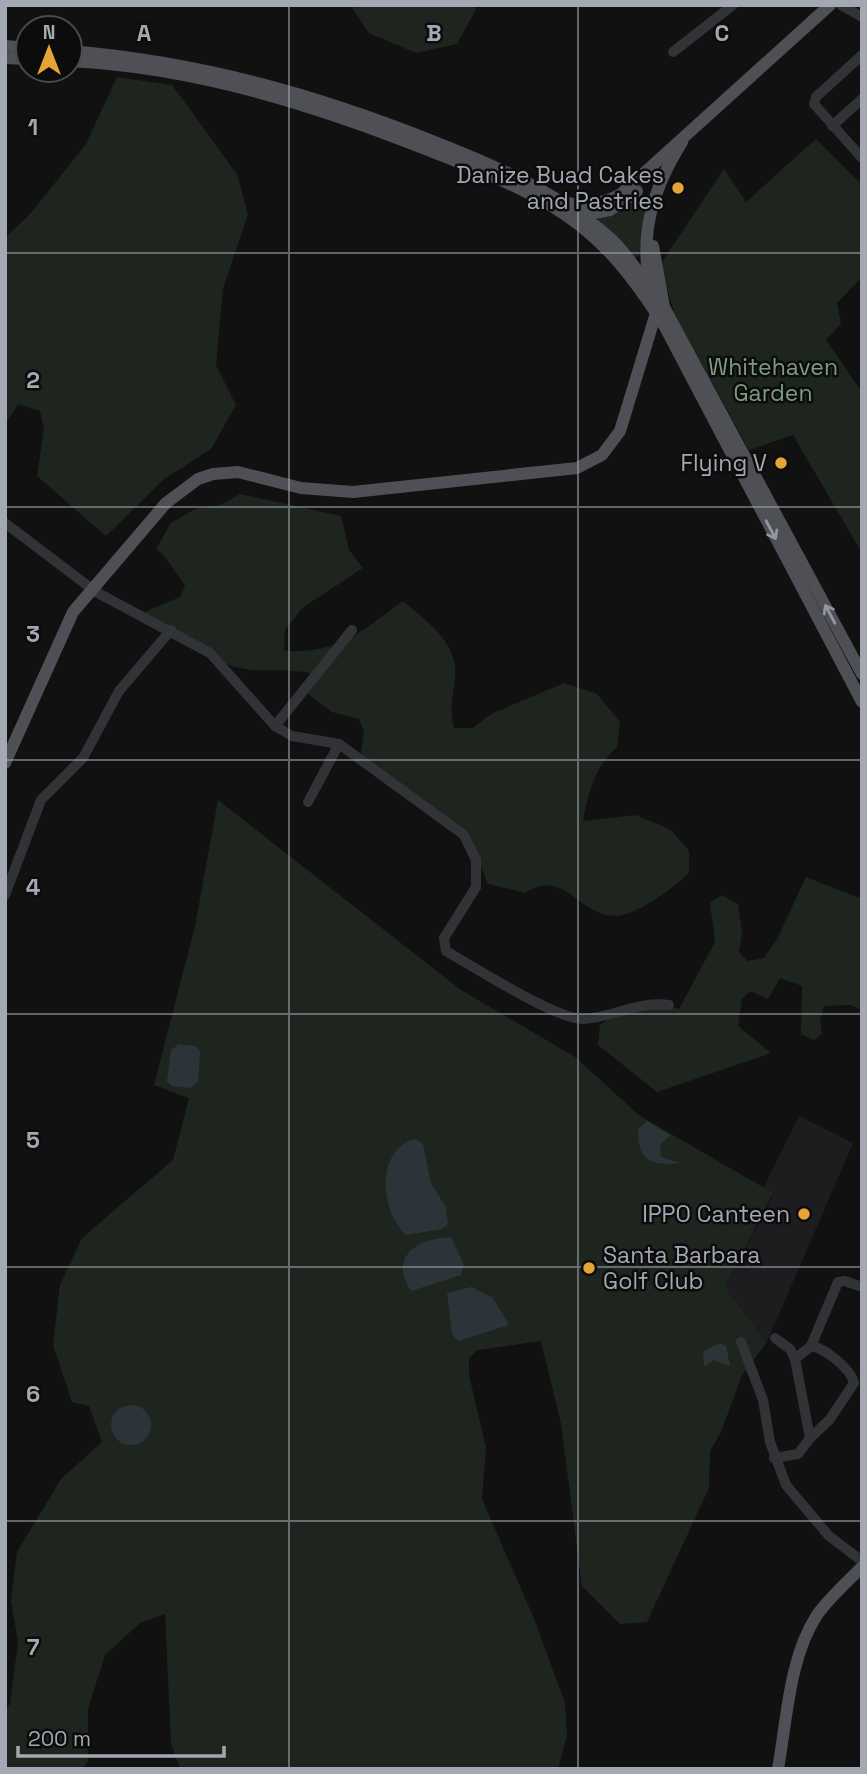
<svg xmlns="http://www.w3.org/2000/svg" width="867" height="1774" font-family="'Space Grotesk',sans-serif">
  <rect width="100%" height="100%" fill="#111112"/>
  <path fill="#1d1d1f" d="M799,1116L853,1143L767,1342L725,1287L773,1196L762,1190Z"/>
  <g fill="#1e251e">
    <path d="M358,5H473L476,9L457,44L416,53L369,33L352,8Z"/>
    <path d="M117,77L172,85L237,174L248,214L223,289L216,365L236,405L211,449L164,479L106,536L37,476L44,428L40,411L18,404L5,425V238L31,213L86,144Z"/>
    <path d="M816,139L862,185V277L837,303L841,324L826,340L862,392V553L793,435L749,450L675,315L660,265L724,169L746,202Z"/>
    <path d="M642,193L646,199L640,256L633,258L597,223L598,218Z"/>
    <path d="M240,494L341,516L349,550L363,568L302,608L285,630L284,651C341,653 359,633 403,601C427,622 459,642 455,679C453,696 449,711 454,728H473L491,714L564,683L597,694L620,722L617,747C595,766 588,793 583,821L636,815L671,830L689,851V873C674,887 636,917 614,916C576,914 566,868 525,893L488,884L468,837L360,760L364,731L359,719L332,712L308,694L310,673C283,668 255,674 229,665C199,655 165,630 138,615L180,597L185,585C175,573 168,557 156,549L171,523L195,509L221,505Z"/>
    <path d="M218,800L461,990L575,1057L640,1116L773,1193L725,1287L767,1342L742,1375L721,1432L710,1451L709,1488L647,1622L620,1624L582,1586L561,1424L541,1341L478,1350L469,1358V1375L486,1448L482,1499L535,1621L565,1703L567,1736L558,1769H180L171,1743L165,1614L140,1623L105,1655L88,1709V1761L82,1769H5V1709L10,1704L18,1642L11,1601L17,1552L61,1479L102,1442L89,1406L72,1402L53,1345L60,1285L82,1238L173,1160L189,1098L154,1085L195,926Z"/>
    <path d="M806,877L862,899V1010L851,1005L824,1006L820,1021L822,1034L814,1040L801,1034L802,986L780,978L768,999L750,991L742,999L738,1026L771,1053L657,1092L598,1045L600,1025C629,1002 644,999 679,1009L715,942L710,903L722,895L738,904L742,933L739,952L747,961L764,958L777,939Z"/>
  </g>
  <g fill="#2c343a">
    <path d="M179,1044L196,1046L200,1052L198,1082L191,1088L172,1086L167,1081L171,1050Z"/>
    <path d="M647,1121L670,1135L660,1145L661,1157L680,1163C650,1166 638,1160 638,1130Z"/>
    <path d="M415,1139L423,1144L431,1183L446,1208L448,1224L442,1229L406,1235C381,1211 374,1151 415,1139Z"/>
    <path d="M451,1237L464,1265L461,1275L411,1291C388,1255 418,1239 451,1237Z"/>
    <path d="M471,1287L493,1298L509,1325L458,1341L452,1334L447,1293Z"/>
    <path d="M720,1343L726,1346L730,1366L714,1360L704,1366L703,1351Z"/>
    <circle cx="131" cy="1425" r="20"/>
  </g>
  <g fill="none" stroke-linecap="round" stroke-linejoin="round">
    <g stroke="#323337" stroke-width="10">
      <path d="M841,5L862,17"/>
      <path d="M673,52L733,5"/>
      <path d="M862,55L816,97L814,104L862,158"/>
      <path d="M832,126L862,99"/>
      <path d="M5,523L96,592L210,653L275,726L292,736L339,744L464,835L476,860V887L444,938L446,951L451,954C477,969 558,1020 583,1019C615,1017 637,1001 669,1005"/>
      <path d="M275,726L352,630"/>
      <path d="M308,802L339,744"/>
      <path d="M5,895L41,800L83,758L119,691L171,630"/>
      <path d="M741,1342L763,1400L770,1442L786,1485L829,1536L862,1561"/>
      <path d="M795,1359L811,1346L838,1282L845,1281L862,1287"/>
      <path d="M810,1438L830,1419L854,1383C851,1369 825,1348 811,1346"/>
      <path d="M774,1458L798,1454L810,1438L795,1359L790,1349L775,1338"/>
    </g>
    <g stroke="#4f5056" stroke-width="12">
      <path d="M5,46L28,48"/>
      <path d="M70,51C200,62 314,94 435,142C496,166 563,195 612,240C632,259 646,285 664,307"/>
      <path d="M5,58L28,59"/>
      <path d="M70,61C195,67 318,106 433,152C478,170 528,189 567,216C605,242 631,275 656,313"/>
      <path d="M564,202C585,207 602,204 621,194L830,5"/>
      <path d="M578,216L610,210L637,191"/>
      <path d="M653,246L664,307L862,674"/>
      <path d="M649,283C640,230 654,187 682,142"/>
      <path d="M655,308L862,702"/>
      <path d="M5,763L73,612L166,503L198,479L213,474L238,472L301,488L353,492L577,468L602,455L620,431L656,313L664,307"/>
      <path d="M778,1769C787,1719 789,1658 817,1615C829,1598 847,1582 862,1567"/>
    </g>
  </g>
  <defs><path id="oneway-shaft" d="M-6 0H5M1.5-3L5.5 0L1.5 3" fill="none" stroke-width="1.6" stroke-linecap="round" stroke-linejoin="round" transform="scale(1.75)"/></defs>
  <g stroke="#9296a0">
    <use href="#oneway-shaft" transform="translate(771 530) rotate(62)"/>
    <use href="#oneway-shaft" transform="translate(830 614) rotate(-118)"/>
  </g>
  <path fill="none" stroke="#a3a8b2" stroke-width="2" stroke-opacity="0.55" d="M289,5V1769M578,5V1769M5,253H862M5,507H862M5,760H862M5,1014H862M5,1267H862M5,1521H862"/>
  <g fill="#e4a438" stroke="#0c0c0d" stroke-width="2.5">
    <circle cx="678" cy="188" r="7"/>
    <circle cx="781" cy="463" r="7"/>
    <circle cx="804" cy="1214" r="7"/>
    <circle cx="589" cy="1268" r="7"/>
  </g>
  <g text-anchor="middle" stroke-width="5" stroke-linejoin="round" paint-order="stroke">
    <g font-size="23" fill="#a3a8b2" stroke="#0c0c0d" text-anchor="end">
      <text x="664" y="183">Danize Buad Cakes<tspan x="664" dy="26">and Pastries</tspan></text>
      <text x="767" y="471">Flying V</text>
      <text x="790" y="1222">IPPO Canteen</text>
      <text x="603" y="1263" text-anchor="start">Santa Barbara<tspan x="603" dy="26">Golf Club</tspan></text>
    </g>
    <g font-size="23" fill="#7c9c7d" stroke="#0c0c0d">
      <text x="773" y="375">Whitehaven<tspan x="773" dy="26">Garden</tspan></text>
    </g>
  </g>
  <g font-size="23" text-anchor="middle" font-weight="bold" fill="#a3a8b2" stroke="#0c0c0d" stroke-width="5" stroke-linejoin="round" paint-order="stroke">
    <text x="144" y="41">A</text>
    <text x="434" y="41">B</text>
    <text x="722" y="41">C</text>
    <text x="33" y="135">1</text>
    <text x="33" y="388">2</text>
    <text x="33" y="642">3</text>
    <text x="33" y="895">4</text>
    <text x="33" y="1148">5</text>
    <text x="33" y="1402">6</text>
    <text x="33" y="1655">7</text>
  </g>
  <rect width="867" height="1774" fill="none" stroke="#a3a8b2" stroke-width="14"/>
  <g transform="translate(49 49)"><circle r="33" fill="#0c0c0d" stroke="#484a4f" stroke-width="2"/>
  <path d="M0-5L12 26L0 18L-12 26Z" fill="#e4a438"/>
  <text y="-10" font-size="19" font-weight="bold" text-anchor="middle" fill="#a3a8b2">N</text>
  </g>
  <path d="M18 1746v10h206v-10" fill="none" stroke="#a3a8b2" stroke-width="3.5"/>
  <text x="28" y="1746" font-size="21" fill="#a3a8b2" stroke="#0c0c0d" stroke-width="5" paint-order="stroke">200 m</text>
</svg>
